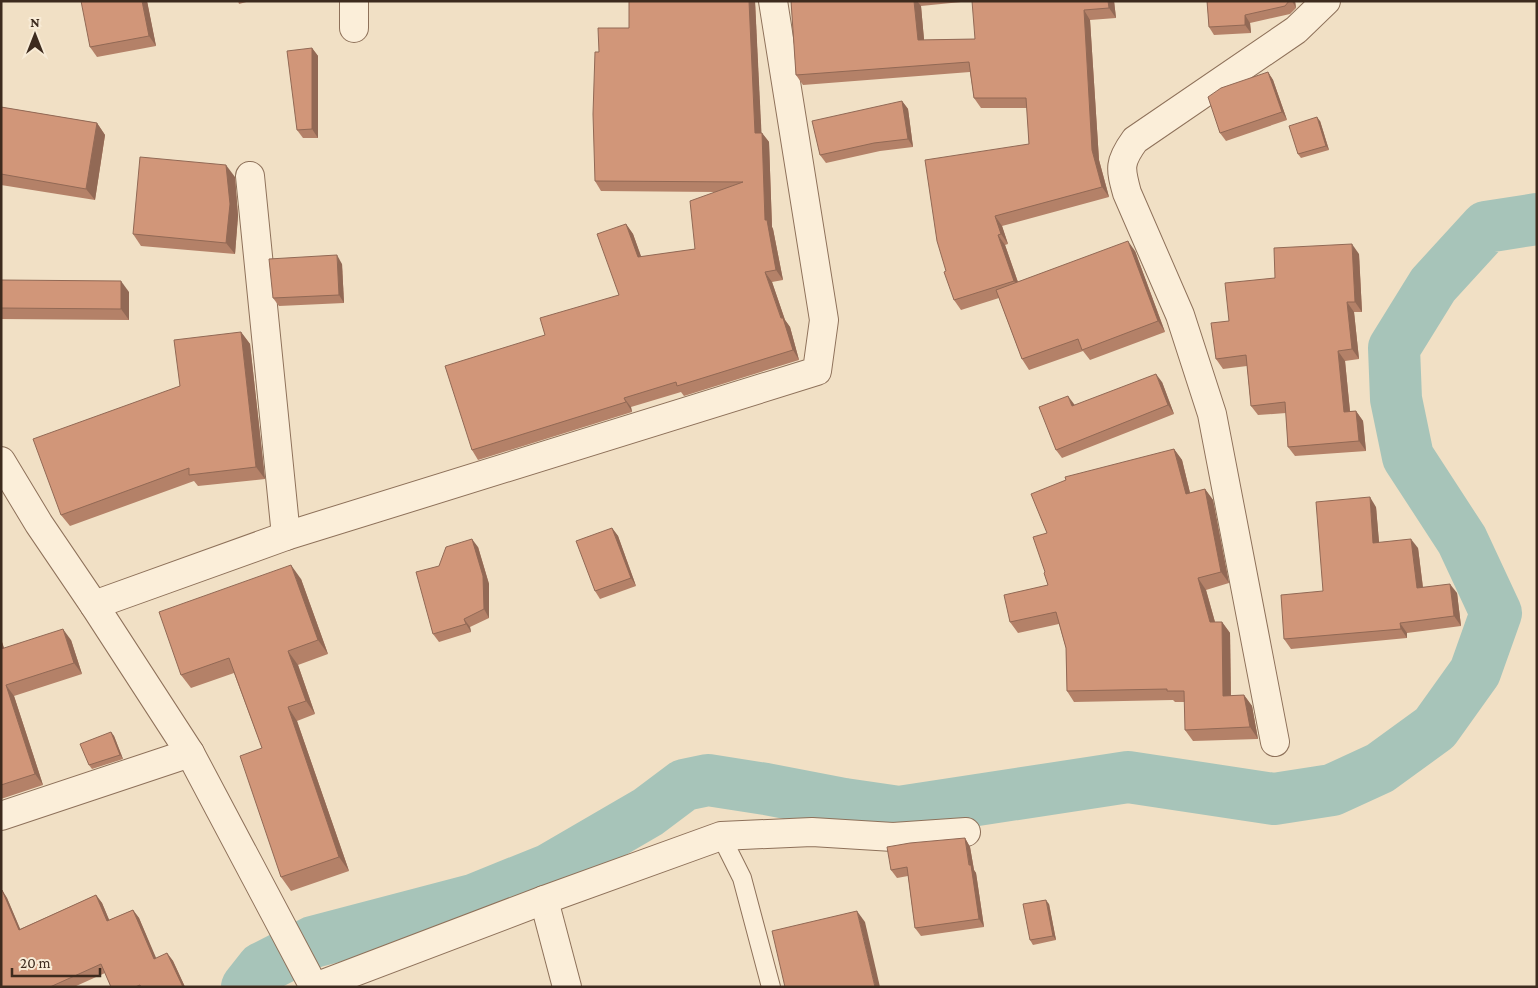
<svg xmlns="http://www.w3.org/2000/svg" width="1538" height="988" font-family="'Crimson Pro',serif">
  <rect width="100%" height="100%" fill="#f1e0c5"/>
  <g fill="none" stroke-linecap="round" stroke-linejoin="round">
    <path stroke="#a7c4b9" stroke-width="52" d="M247,987L262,968L313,942L473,900L550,869L648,812L684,785L708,780L766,789L844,804L899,812L1128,777L1274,799L1332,790L1380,768L1435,728L1475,672L1496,613L1462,540L1408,457L1396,399L1394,348L1433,285L1486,227L1537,219"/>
    <g stroke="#8e715a" stroke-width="20">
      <path id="lane" d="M721,836L742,878L771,987"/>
    </g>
    <g stroke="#8e715a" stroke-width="30">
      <g id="street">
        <path d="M354,1V28"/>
        <path d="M250,176L286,536"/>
        <path d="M1,461L39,524L94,605"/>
        <path d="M1275,742L1212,414L1180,315L1127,193C1120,168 1119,162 1135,140L1296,30L1326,1"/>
        <path d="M1,816L190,753"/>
        <path d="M544,900L567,987"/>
        <path d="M314,987L190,753L94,605L286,536L817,371L824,320L773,1"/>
        <path d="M315,987L544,900L721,836L812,832L893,837L966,832"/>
      </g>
    </g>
    <use href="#lane" stroke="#fbeed9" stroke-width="18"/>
    <use href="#street" stroke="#fbeed9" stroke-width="28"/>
  </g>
  <g fill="#b48168">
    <path d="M147,1L156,46L97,57L90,47Z"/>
    <path d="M238,1H250L239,4Z"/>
    <path d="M629,1H755L761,133H762L769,142L772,227L773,229L783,280L772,282L785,320L790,327L799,360L684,396L681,392L631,407L632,412L478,460L472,450L545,335L619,295L626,224L633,234L641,257L695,249L716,192L601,191L595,181L599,52L629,28Z"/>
    <path d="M791,1H971L921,6L924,40L975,39L1114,1L1116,18L1090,20L1099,160L1109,197L1002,226L1008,244L1005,245L1018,282L1135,251L1165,332L1090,360L1083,351L1029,370L1022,359L999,298L961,310L954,300L946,271L1029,144L1027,108H981L974,98L970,72L803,85L796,75Z"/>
    <path d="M1207,1H1295L1296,8L1290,14L1250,23L1251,33L1214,35L1209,27Z"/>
    <path d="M312,48L318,56V138H303L297,130Z"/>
    <path d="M1268,72L1273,80L1287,120L1226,141L1220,133Z"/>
    <path d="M902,101L908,109L913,147L880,151L826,163L820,155Z"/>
    <path d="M1,107L97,123L105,135L95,200L1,185Z"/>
    <path d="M1320,121L1329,150L1301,158L1298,154Z"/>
    <path d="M235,177L238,216L235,254L141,246L133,234Z"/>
    <path d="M1359,254L1362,312H1354L1359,359L1345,361L1350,411H1356L1363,421L1366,451L1295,456L1288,447L1286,413L1258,415L1251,406L1247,366L1223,369L1216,359L1275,278Z"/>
    <path d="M342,264L344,303L279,306L273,298Z"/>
    <path d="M1,280L129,292V320L1,319Z"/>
    <path d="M241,332L250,344L265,479L198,486L194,481L70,526L61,515L180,386Z"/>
    <path d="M1162,382L1174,414L1062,458L1056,450L1074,404L1075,406Z"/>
    <path d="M1174,449L1182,460L1190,493L1205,489L1213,500L1229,583L1206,590L1215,622H1222L1230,633L1231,696L1244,695L1252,706L1258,739L1193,741L1185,730V702H1175L1173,700L1074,702L1067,691L1066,648L1059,624L1018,633L1010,622L1048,585L1045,572L1047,533Z"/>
    <path d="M1376,507L1379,543L1418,548L1423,587L1457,593L1461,626L1407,633V638L1291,649L1284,639L1323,591Z"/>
    <path d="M612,528L618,536L636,586L600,599L595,591Z"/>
    <path d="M478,547L489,584V618L470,627L471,632L439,642L433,634L439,566Z"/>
    <path d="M301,579L328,654L298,665L315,714L297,721L349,871L291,891L281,877L262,748L234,673L191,688L181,675Z"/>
    <path d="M1,639L4,648L71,640L82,674L14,696L43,785L1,799Z"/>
    <path d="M111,732L114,736L123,759L92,769L89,765Z"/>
    <path d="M965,838L970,847L974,870L976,873L984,927L921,936L915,928L908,876L897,878L891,870Z"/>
    <path d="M2,890L7,898L20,929L96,895L102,903L109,920L133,910L139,918L156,959L167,953L173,961L185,987H111L105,973L74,987H1Z"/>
    <path d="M1049,904L1056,940L1033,945L1030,940Z"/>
  </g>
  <g fill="#926955">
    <path d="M142,1H147L156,46L149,36Z"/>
    <path d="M749,1H755L762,143L755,133Z"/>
    <path d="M914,1H917L921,6L925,50L918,40Z"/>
    <path d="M1108,1H1114L1116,18L1109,8Z"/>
    <path d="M1292,1H1295L1296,8Z"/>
    <path d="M1084,10L1090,20L1099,160L1109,197L1102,187L1092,150Z"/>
    <path d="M1245,15L1250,23L1251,33L1245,25Z"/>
    <path d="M312,48L318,56V138L312,129Z"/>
    <path d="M1268,72L1273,80L1287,120L1282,112Z"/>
    <path d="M902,101L908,109L913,147L908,139Z"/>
    <path d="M1317,117L1320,121L1329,150L1326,146Z"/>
    <path d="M97,123L105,135L95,200L86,189Z"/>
    <path d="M762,133L769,142L772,227L773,229L783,280L776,270L765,220Z"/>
    <path d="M226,165L235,177L238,216L235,254L226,243Z"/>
    <path d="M995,216L1002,226L1008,244L1001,234Z"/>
    <path d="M626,224L633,234L645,267L638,257Z"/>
    <path d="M998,235L1005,245L1021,291L1014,281Z"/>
    <path d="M1128,241L1135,251L1165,332L1158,321Z"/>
    <path d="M1352,244L1359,254L1362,312L1355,302Z"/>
    <path d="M337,255L342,264L344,303L339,295Z"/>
    <path d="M765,272L772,282L785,320L790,327L799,360L793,350Z"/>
    <path d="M121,281L129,292V320L121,309Z"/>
    <path d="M1347,302L1354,312L1359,359L1352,349Z"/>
    <path d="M241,332L250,344L265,479L256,467Z"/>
    <path d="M1338,351L1345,361L1351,422L1344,412Z"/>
    <path d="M1156,374L1162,382L1174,414L1168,405Z"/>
    <path d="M1068,396L1074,404L1078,414L1072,406Z"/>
    <path d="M624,398L631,407L632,412L626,402Z"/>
    <path d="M1356,411L1363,421L1366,451L1359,441Z"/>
    <path d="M1174,449L1182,460L1193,505L1186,494Z"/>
    <path d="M1205,489L1213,500L1229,583L1221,572Z"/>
    <path d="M1370,497L1376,507L1380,553L1373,543Z"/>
    <path d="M612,528L618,536L636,586L631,578Z"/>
    <path d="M472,539L478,547L489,584V618L484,609Z"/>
    <path d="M1411,539L1418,548L1424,597L1417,588Z"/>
    <path d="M291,565L301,579L328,654L318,640Z"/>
    <path d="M1198,578L1206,590L1218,633L1210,622Z"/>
    <path d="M1450,584L1457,593L1461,626L1454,616Z"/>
    <path d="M464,619L470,627L471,632L466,624Z"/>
    <path d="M1222,622L1230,633L1231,707L1223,696Z"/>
    <path d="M1400,623L1407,633V638L1401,629Z"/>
    <path d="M63,629L71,640L82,674L74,663Z"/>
    <path d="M1,639L8,661L1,652Z"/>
    <path d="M288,651L298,665L315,714L306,701Z"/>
    <path d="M6,685L14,696L43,785L35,774Z"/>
    <path d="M1244,695L1252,706L1258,739L1250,727Z"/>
    <path d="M288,707L297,721L349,871L339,857Z"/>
    <path d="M111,732L114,736L123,759L120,755Z"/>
    <path d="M965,838L970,847L974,870L976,873L984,927L979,919Z"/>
    <path d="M2,890L7,898L24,938L19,930Z"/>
    <path d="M96,895L102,903L113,929L107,921Z"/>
    <path d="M1046,900L1049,904L1056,940L1053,936Z"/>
    <path d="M133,910L139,918L160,967L154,959Z"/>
    <path d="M857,911L865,922L880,987H875Z"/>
    <path d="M167,953L173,961L185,987H183Z"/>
  </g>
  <g fill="#d19679" stroke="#926955">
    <path d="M81,1H142L149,36L90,47Z"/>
    <path d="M629,1H749L755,133H762L765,220H767L776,270L765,272L781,318H783L793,350L677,386L676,382L624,398L626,402L472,450L445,366L545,335L540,318L619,295L597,234L626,224L638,257L695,249L690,201L743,182L595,181L593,114L595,52H599L598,28H629Z"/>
    <path d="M791,1H914L918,40L975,39L972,1H1108L1109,8L1084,10L1092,150L1102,187L995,216L1001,234L998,235L1014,281L954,300L944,272L946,271L937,241L925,160L1029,144L1026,98H974L969,62L796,75Z"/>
    <path d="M1207,1H1289L1285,6L1245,15V25L1209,27Z"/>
    <path d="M312,48V129L297,130L287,51Z"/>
    <path d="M1268,72L1282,112L1220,133L1208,97L1221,88Z"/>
    <path d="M902,101L908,139L874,143L820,155L812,121Z"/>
    <path d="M1,107L97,123L86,189L1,174Z"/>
    <path d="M1317,117L1326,146L1298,154L1289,126Z"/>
    <path d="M140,157L226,165L230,204L226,243L133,234Z"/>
    <path d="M1128,241L1158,321L1082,350L1078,339L1022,359L996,290Z"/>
    <path d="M1352,244L1355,302H1347L1352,349L1338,351L1344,412L1356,411L1359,441L1288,447L1285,402L1251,406L1246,355L1216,359L1211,323L1229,321L1225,283L1275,278L1274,248Z"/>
    <path d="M337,255L339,295L273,298L269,259Z"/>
    <path d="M1,280L121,281V309L1,308Z"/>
    <path d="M241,332L256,467L189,475V468L61,515L33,439L180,386L174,340Z"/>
    <path d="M1156,374L1168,405L1056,450L1039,407L1068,396L1072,406Z"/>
    <path d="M1174,449L1186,494L1205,489L1221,572L1198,578L1210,622H1222L1223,696L1244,695L1250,727L1185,730L1184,691H1167V689L1067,691L1066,648L1056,612L1010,622L1004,595L1048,585L1044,573L1045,572L1033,537L1047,533L1031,494L1066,480L1065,477Z"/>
    <path d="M1370,497L1373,543L1411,539L1417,588L1450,584L1454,616L1400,623L1401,629L1284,639L1281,595L1323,591L1316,502Z"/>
    <path d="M612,528L631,578L595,591L576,541Z"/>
    <path d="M472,539L483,576L484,609L464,619L466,624L433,634L416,572L439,566L446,547Z"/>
    <path d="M291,565L318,640L288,651L306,701L288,707L339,857L281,877L240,756L262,748L229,658L181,675L159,612Z"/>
    <path d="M63,629L74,663L6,685L35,774L1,785V649Z"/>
    <path d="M111,732L120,755L89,765L80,744Z"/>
    <path d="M965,838L969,865H971L979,919L915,928L907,867L891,870L887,847L910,843Z"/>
    <path d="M2,890L19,930L96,895L107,921L133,910L154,959L167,953L183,987H141L140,985L135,987H111L101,964L50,987H1V891Z"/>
    <path d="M1046,900L1053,936L1030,940L1023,904Z"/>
    <path d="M857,911L875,987H785L772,931Z"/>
  </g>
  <rect width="1538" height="988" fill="none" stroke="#3d2b1e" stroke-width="5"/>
  <g transform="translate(35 35)" stroke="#f8ebd6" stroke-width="4" paint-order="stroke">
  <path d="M0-4L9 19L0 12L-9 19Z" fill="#3d2b1e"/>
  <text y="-8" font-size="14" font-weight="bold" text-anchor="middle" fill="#3d2b1e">N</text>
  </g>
  <path d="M12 968v8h88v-8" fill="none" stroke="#3d2b1e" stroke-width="2.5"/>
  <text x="20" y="968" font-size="15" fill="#3d2b1e" stroke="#f8ebd6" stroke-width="4" paint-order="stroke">20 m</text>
</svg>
